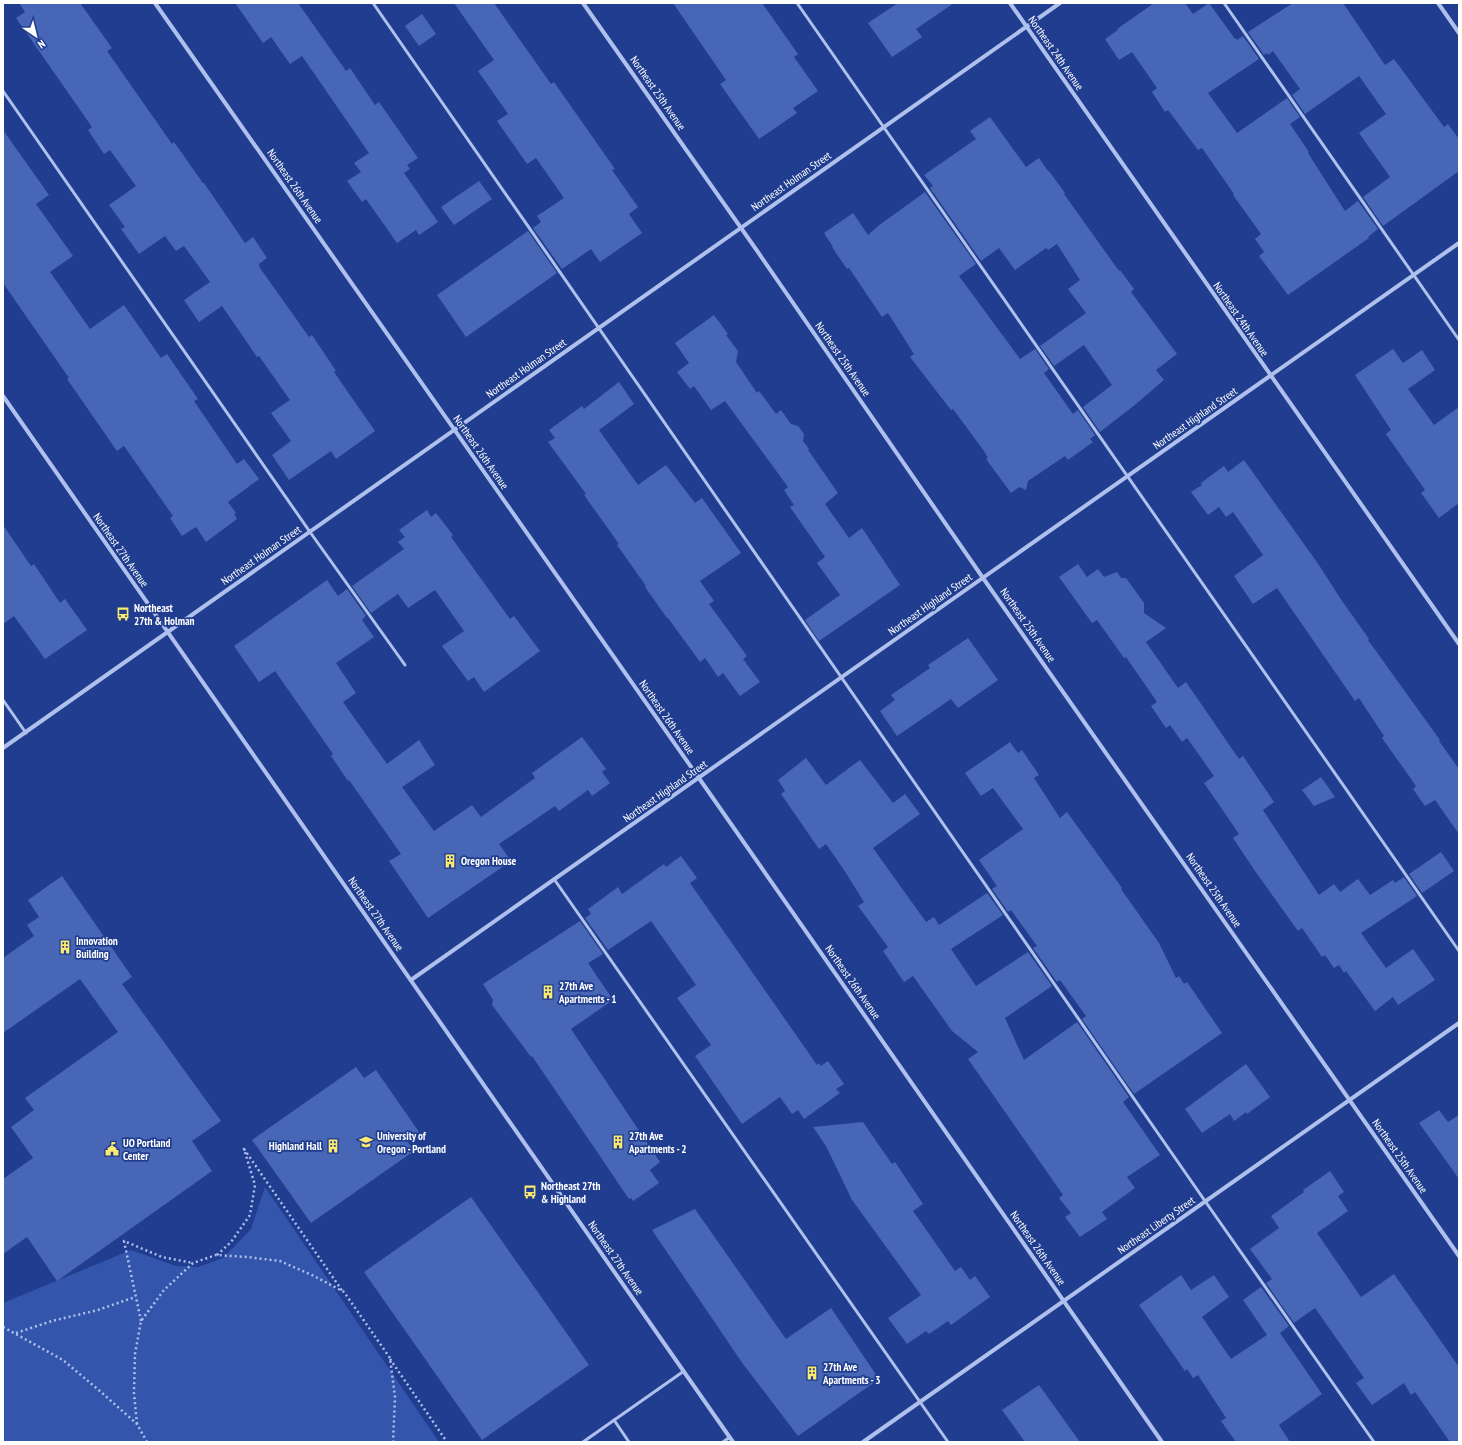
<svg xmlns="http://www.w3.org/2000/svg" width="1462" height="1445" font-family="'PT Sans Narrow',sans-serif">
  <rect width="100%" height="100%" fill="#203d8f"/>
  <path fill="#3355ac" d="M265,1187L439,1442H3V1303L131,1250L176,1266L198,1267L223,1258L251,1229Z"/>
  <g fill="#4866b6">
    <path d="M19,3H80L112,48L107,51L172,144L174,142L203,183H204L245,243L253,237L267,258L259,264L260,268L309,337L312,335L336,371L334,372L375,431L336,459L331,451L289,480L272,455L291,441L271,413L290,400L259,356L257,357L222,306L199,322L184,300L210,282L184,246L176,251L165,236L139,254L121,229L125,227L109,205L136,186L110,150L104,154L88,130L92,127L16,18L25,12Z"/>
    <path d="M235,3H298L346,71L350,68L375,105L379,102L418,158L407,165L410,169L404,173L438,222L419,235L416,230L397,243L366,199L362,202L347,181L361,172L354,163L369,153L302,56L290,64L271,37L263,43Z"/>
    <path d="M454,3H494L551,84L554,82L615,169L612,170L638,207L629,214L642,233L600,262L591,249L562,269L533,228L541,222L537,216L564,198L536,158L527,164L497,121L508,114L478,71L494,60Z"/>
    <path d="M673,3H762L798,54L794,57L818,91L793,108L797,113L759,139L720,84L726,80Z"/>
    <path d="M898,3H954L916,29L922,37L892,57L868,23Z"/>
    <path d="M1154,3H1185L1193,14L1209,3L1235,39L1236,38L1237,40L1243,36L1259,59L1208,93L1237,133L1287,98L1300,117L1290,124L1309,152L1308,153L1345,211L1358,201L1378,229L1368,237L1369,238L1288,295L1259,256L1264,252L1255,239L1261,234L1233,195L1234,194L1202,148L1198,150L1168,110L1165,112L1152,92L1157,88L1132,52L1119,60L1105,39L1118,30L1117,29Z"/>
    <path d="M1293,3H1343L1385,65L1394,59L1444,127L1448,124L1459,139V171L1383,226L1363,197L1390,177L1359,133L1386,114L1359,76L1305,114L1292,95L1300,89L1273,51L1268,55L1267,53L1264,55L1248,32Z"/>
    <path d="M422,14L436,34L419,46L405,26Z"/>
    <path d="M990,117L1026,167L1039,158L1048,171H1049L1065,193L1064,194L1119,271L1120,270L1134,289L1131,292L1177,354L1156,370L1164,380L1136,404L1100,432L1083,407L1112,385L1084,345L1054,366L1040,346L1086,313L1068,289L1080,280L1057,244L1048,250L1046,248L1015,270L999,248L981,261L930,188L933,186L924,175L976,139L970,131Z"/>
    <path d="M3,130L49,195L36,204L73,256L50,272L90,329L124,305L161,358L167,354L198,399L194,401L237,464L244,459L259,479L228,502L236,513L234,514L237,519L206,542L196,527L182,536L170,518L173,516L124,446L117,451L67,379L69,378L3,283Z"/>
    <path d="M479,181L492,199L454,225L441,207Z"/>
    <path d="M925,192L976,264L959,276L1020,359L1035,349L1049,369L1044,373L1073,414L1078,410L1095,435L1090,439L1093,442L1068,460L1065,456L1028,481L1026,490L1019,487L1011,493L986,459L988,458L984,451L953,409L951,410L910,357L914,354L888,313L882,317L849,268L847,269L832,247H833L824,233L853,213L868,235L878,226Z"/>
    <path d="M528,231L557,273L466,337L437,295Z"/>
    <path d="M714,315L728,334L726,335L738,351L736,362L757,393L759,391L776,414L781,410L791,424L798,426L804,434L803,441L809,449L808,450L838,493L825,504L849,538L862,528L900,585L819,641L805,620L840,595L817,563L825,557L790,507L794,505L784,490L788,487L725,401L711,410L694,386L690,389L677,372L689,363L675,343Z"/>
    <path d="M1393,349L1403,363L1422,350L1435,370L1408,389L1434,425L1459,407V503L1439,518L1421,493L1425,490L1386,434L1391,430L1355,375Z"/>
    <path d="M619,382L634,404L599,430L638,485L666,465L695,503L702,498L741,553L700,581L714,601L709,604L747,656L743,659L760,682L740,696L723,673L718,677L705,658L700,662L668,618H667L645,587L646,586L617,545L619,544L584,495L586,494L548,442L555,438L549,430L582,406L584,409Z"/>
    <path d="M1244,460L1319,565L1340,598L1369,639L1368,640L1440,740L1439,741L1459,769V834L1435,800L1425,806L1413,789L1416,786L1382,738L1384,736L1359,698L1355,701L1277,588L1253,604L1234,576L1263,555L1233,512L1226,517L1219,507L1208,515L1191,492L1202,485L1201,483L1224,466L1228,472Z"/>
    <path d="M427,510L431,517L436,513L453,535L451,537L510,619L514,616L540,651L484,692L474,677L468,681L442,646L464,631L435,590L408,608L398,594L371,613L352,586L404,549L398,542L405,537L399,530Z"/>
    <path d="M3,525L31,566L34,564L60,603L65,599L87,630L45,659L14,616L3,624Z"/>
    <path d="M1078,564L1087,577L1098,569L1104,577L1117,572L1121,578H1126L1144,603V613L1166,628L1146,642L1178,688L1186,682L1239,759L1243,756L1274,802L1263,810L1319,895L1334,884L1340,892L1358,879L1370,895L1393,880L1395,883L1404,877L1417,896L1361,933L1386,968L1413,949L1435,980L1398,1005L1393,997L1375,1011L1346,971L1344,973L1339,965L1334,968L1325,955L1322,957L1302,928L1298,931L1255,871L1233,838L1239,834L1204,783L1214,776L1187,738L1182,742L1170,725L1166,728L1151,706L1157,702L1126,657L1124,658L1097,620L1092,623L1059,577Z"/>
    <path d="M327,580L338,596L347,589L366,616L362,620L374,637L336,663L356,693L343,702L387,764L419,740L435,765L402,787L434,831L472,805L481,817L535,778L532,773L582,737L606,769L602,772L610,783L592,796L588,790L559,811L555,806L499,844L511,861L428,918L389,861L401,854L349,780L348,781L331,756L333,754L275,671L259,682L234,646Z"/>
    <path d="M968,638L998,680L958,708L951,699L897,736L880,711L895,700L891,695L930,668L928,665Z"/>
    <path d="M1010,742L1018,753L1022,750L1039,775L1034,778L1060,818L1067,812L1122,888L1121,889L1159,943L1176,978L1179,976L1184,984L1187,982L1222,1033L1134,1094L1082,1019L1086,1016L1060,980L1057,982L1033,948L1037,946L1011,910L1008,912L992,889L997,886L979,860L1023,829L993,788L981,796L965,773Z"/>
    <path d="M806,758L826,785L860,760L893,803L905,794L920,814L873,848L926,922L934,917L939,925L987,893L1003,915L951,949L976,986L1028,952L1052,986L1005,1018L1024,1060L1077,1022L1129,1097L1123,1102L1160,1155L1127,1177L1135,1188L1102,1212L1107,1219L1080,1237L1065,1217L1071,1213L1059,1198L1063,1195L968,1059L978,1052L952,1031L913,976L904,982L883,951L888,947L858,906L864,902L844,870L826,844L819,849L781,794L785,791L778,780Z"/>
    <path d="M1321,777L1335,797L1314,806L1302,790Z"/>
    <path d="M1441,852L1454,871L1422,893L1409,874Z"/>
    <path d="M681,856L697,878L690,883L817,1065L819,1063L821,1066L828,1061L844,1084L836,1089L840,1093L804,1119L798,1110L792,1114L780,1097L742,1124L695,1056L711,1045L677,998L696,985L651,921L608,950L585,918L591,914L588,909L618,887L622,894L664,864L666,867Z"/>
    <path d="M62,876L132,977L122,984L221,1121L192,1141L212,1171L57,1281L27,1237L3,1254V1179L33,1158L11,1127L34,1110L25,1098L118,1032L80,979L3,1033V958L34,936L27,925L39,917L28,900Z"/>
    <path d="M580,921L603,954L588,963L613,1000L571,1029L660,1162L650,1170L659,1183L633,1201L631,1198L629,1199L532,1056L531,1057L492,1005L493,1000L483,984Z"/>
    <path d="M1246,1064L1270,1097L1247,1114L1246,1112L1234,1121L1230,1114L1202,1133L1185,1109Z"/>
    <path d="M356,1067L364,1078L376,1070L419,1132L407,1141L414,1151L311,1223L252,1140Z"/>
    <path d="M1439,1110L1448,1122L1459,1115V1179L1419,1123Z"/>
    <path d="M863,1122L892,1164L895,1162L923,1204L913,1211L955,1271L961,1267L970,1280L975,1276L990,1297L951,1325L948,1321L929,1334L926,1331L907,1344L888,1318L921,1295L852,1200L826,1146L813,1127Z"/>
    <path d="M1330,1171L1344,1192L1338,1196L1348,1211L1317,1233L1361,1297L1394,1274L1459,1367V1442H1450L1415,1392L1411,1395L1404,1383L1372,1405L1356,1383L1364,1378L1315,1308L1294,1323L1266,1283L1272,1279L1250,1249L1279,1228L1271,1216L1304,1192L1303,1190Z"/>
    <path d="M471,1197L589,1365L482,1440L364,1272Z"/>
    <path d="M695,1209L786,1339L831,1308L879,1379L798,1436L743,1364L652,1230Z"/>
    <path d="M1181,1275L1191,1290L1214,1275L1229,1297L1202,1317L1231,1359L1267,1335L1243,1300L1261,1287L1289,1326L1280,1333L1322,1394L1279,1425L1290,1442H1236L1221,1421L1226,1418L1198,1375L1193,1378L1187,1369L1185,1371L1139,1305Z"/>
    <path d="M1039,1385L1080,1442H1025L1002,1410Z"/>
  </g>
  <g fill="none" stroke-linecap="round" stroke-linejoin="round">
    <g stroke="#afc0ec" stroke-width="2.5" stroke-dasharray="2 3" stroke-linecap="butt">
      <path d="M217,1255L231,1242L250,1215L255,1185L244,1149L343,1292"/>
      <path d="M141,1321L124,1241L162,1257L193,1263"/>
      <path d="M3,1327L63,1360L101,1392L137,1424L147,1442"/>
      <path d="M16,1333L52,1321L98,1310L135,1297"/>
      <path d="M390,1359L447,1442"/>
      <path d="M137,1424L134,1393L135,1354L141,1321L164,1290L193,1263L216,1255L247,1257L280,1261L314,1276L344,1292L390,1358L395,1397L393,1442"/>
    </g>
    <g stroke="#afc0ec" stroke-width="3">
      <path d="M373,3L1205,1201L1374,1442"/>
      <path d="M797,3L1459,951"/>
      <path d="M1224,3L1459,340"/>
      <path d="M3,91L310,532L405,665"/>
      <path d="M3,700L26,733"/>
      <path d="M554,879L948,1442"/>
      <path d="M614,1420L629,1442"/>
      <path d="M583,1442L684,1371"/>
      <path d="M723,1442L730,1437"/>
    </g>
    <g stroke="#afc0ec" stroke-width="4">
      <path d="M155,3L715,801L1162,1442"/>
      <path d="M583,3L760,255L983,578L1459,1256"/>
      <path d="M1010,3L1459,644"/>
      <path d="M1438,3L1459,33"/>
      <path d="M3,396L733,1442"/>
      <path d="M3,748L1060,3"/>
      <path d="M411,980L1459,243"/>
      <path d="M863,1442L1459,1023"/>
    </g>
  </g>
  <defs>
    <g id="bus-bare" transform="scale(1.08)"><path d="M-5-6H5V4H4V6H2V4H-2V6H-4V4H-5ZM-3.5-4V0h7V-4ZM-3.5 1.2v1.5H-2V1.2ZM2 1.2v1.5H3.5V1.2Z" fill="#faea6f" stroke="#203d8f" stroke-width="2.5" paint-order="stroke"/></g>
    <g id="building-bare" transform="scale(1.08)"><path d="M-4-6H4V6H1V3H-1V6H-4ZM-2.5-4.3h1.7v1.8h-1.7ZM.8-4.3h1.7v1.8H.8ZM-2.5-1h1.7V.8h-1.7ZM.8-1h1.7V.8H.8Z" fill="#faea6f" stroke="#203d8f" stroke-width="2.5" paint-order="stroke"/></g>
    <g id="university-bare" transform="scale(1.08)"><path d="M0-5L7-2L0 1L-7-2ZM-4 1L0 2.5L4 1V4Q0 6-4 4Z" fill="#faea6f" stroke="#203d8f" stroke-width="2.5" paint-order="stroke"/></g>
    <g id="civic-bare" transform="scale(1.08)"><path d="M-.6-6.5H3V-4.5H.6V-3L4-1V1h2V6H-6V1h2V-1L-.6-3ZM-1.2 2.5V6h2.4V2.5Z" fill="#faea6f" stroke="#203d8f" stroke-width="2.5" paint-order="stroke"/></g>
  </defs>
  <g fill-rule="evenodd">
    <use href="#bus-bare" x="123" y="614"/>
    <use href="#building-bare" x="450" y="861"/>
    <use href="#building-bare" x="65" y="947"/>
    <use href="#building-bare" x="548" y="992"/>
    <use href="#university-bare" x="366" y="1142"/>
    <use href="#building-bare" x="618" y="1142"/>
    <use href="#building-bare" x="333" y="1146"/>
    <use href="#civic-bare" x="112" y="1149"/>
    <use href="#bus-bare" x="530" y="1192"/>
    <use href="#building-bare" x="812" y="1373"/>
  </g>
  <g text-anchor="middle" stroke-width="3.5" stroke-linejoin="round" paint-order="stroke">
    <g font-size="11" fill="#fff" stroke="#203d8f">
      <text transform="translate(1056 53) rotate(55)" y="4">Northeast 24th Avenue</text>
      <text transform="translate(658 93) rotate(55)" y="4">Northeast 25th Avenue</text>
      <text transform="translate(791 181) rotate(-35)" y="4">Northeast Holman Street</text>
      <text transform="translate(295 186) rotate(55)" y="4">Northeast 26th Avenue</text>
      <text transform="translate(1241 319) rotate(55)" y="4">Northeast 24th Avenue</text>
      <text transform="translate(843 359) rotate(55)" y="4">Northeast 25th Avenue</text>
      <text transform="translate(526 368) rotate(-35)" y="4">Northeast Holman Street</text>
      <text transform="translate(1195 418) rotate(-35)" y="4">Northeast Highland Street</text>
      <text transform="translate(481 452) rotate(55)" y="4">Northeast 26th Avenue</text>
      <text transform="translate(121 550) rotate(55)" y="4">Northeast 27th Avenue</text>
      <text transform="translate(261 555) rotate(-35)" y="4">Northeast Holman Street</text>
      <text transform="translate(930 604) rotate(-35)" y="4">Northeast Highland Street</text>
      <text transform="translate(1028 625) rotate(55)" y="4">Northeast 25th Avenue</text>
      <text transform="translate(667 717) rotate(55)" y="4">Northeast 26th Avenue</text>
      <text transform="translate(665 791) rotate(-35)" y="4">Northeast Highland Street</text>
      <text transform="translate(1214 890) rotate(55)" y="4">Northeast 25th Avenue</text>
      <text transform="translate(376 914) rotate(55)" y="4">Northeast 27th Avenue</text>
      <text transform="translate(853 982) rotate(55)" y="4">Northeast 26th Avenue</text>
      <text transform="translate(1400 1156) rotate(55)" y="4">Northeast 25th Avenue</text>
      <text transform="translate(1156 1225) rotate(-35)" y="4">Northeast Liberty Street</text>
      <text transform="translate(1038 1248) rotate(55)" y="4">Northeast 26th Avenue</text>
      <text transform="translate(616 1258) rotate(55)" y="4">Northeast 27th Avenue</text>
    </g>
    <g font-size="11" font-weight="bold" fill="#fff" stroke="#203d8f" text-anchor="start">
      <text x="134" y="612">Northeast<tspan x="134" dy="13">27th &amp; Holman</tspan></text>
      <text x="461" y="865">Oregon House</text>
      <text x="76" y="945">Innovation<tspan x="76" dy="13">Building</tspan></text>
      <text x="559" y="990">27th Ave<tspan x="559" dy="13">Apartments - 1</tspan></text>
      <text x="377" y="1140">University of<tspan x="377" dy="13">Oregon - Portland</tspan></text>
      <text x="629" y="1140">27th Ave<tspan x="629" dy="13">Apartments - 2</tspan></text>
      <text x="123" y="1147">UO Portland<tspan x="123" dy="13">Center</tspan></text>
      <text x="322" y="1150" text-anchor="end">Highland Hall</text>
      <text x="541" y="1190">Northeast 27th<tspan x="541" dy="13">&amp; Highland</tspan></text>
      <text x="823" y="1371">27th Ave<tspan x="823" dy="13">Apartments - 3</tspan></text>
    </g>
  </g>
  <rect width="1462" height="1445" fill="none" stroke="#ffffff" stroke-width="8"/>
  <g transform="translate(36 36) rotate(145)" stroke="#203d8f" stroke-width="3" paint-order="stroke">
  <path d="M0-3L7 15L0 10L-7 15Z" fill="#ffffff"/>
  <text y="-6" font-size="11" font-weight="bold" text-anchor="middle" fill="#ffffff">N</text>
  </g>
</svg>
